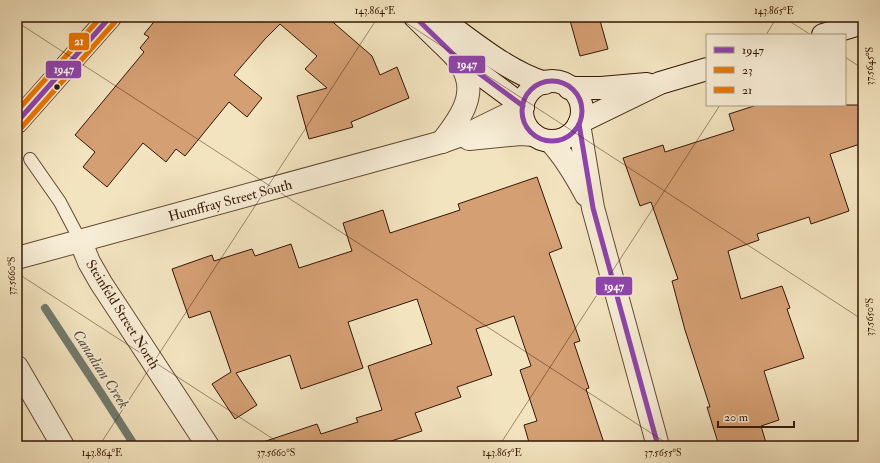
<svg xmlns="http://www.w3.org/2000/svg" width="880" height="463" font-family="'IM FELL Double Pica',serif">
  <rect width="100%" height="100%" fill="#f3e4c0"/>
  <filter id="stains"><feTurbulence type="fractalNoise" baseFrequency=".005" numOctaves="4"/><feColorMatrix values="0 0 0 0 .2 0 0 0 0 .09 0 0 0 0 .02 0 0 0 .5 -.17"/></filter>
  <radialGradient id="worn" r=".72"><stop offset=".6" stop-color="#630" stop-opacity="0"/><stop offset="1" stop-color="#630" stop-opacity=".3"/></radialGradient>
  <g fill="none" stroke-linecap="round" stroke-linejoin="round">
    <path stroke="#727b6e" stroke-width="8" d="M45,308L101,393L135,446"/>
  </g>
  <g fill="#d59f74" stroke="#351603">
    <path d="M158,17H327L372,56L380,75L397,67L409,98L351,122L353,127L309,139L297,96L327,88L305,69L317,56L280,24L265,39L234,75L262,98L247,117L229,102L185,156L176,149L166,162L143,143L107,187L83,167L95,152L75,135L144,52L140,48L149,37L144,34Z"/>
    <path d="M569,17H599L608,49L580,56Z"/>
    <path d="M757,105H863V143L830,154L849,211L811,224L809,217L757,234L759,240L728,251L741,299L782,286L790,308L787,309L804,358L764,371L779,420L761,426L767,446H719L707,407H710L685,330L672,281L678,279L651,202L640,206L623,158L663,145L665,152L734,130L729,114Z"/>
    <path d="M537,177L562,248L549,253L580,341L574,343L589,388L586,389L605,446H530L524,425L537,421L520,370L531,366L514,316L476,329L492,375L457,387L461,397L415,413L422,431L376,446H263V442L317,424L321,434L358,422L356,418L382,410L368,366L432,344L417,299L348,322L363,368L301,389L290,355L236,373L257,405L235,419L212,384L231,372L210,311L189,318L172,269L212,255L214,261L252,249L255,256L291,244L299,268L352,251L343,223L383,210L390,233L460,210L458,204Z"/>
  </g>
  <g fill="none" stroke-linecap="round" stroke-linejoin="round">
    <g stroke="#644a32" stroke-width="14">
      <path id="lane" d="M30,159L60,202L80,240"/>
    </g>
    <g stroke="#644a32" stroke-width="24">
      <g id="street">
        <path d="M17,122L110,17"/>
        <path d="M579,124L593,208L658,446"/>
        <path d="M469,139L521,134L534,135"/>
        <path d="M550,141C565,157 576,176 586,195"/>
        <path d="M442,142C464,113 483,87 453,54"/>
        <path d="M80,240L89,262L101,283L208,446"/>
        <path d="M17,258L442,142L476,130L523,107"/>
        <path d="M17,367L63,446"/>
      </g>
    </g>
    <g stroke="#351603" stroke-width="24">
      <g id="secondary">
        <path d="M415,17L453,54L523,106"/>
        <path d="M438,17C471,40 506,71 545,83"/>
        <path d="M823,35L863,23"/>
        <circle cx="552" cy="111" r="30"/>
        <path d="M569,88H601L647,84"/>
        <path d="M580,122L660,83L707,69"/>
      </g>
    </g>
    <use href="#lane" stroke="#f7edd6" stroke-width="12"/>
    <use href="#street" stroke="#f7edd6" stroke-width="22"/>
    <use href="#secondary" stroke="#f7edd6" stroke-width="22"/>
    <g stroke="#f7edd6" stroke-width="8">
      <g id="bus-1">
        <path d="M415,17L453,54L523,106"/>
        <circle cx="552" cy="111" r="30"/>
        <path d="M17,122L110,17"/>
        <path d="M579,124L593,208L658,446"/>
      </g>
    </g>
    <g stroke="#f7edd6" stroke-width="8">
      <path id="bus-2" d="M22,127L115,22"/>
    </g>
    <g stroke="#f7edd6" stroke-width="8">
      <path id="bus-3" d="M17,111L101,17"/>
    </g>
    <use href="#bus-1" stroke="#8e44ad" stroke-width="5"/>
    <use href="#bus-2" stroke="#eb7700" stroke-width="5"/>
    <use href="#bus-3" stroke="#eb7700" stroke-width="5"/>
  </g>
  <path fill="none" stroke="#351603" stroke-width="1" stroke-opacity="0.45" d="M397,17L863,320M783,17L811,35M17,22L671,446M766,35L777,17M845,57L863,69M17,273L284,446M99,446L378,17M499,446L720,105"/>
  <circle fill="#351603" stroke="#f7edd6" stroke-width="1.5" cx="57" cy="87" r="3.5"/>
  <g text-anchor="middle" stroke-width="3" stroke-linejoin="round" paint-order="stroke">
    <g font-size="14" fill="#351603" stroke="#f7edd6">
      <text transform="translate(230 200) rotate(-15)" y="5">Humffray Street South</text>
      <text transform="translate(123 314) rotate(58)" y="5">Steinfeld Street North</text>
    </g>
    <g font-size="15" font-style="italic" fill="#595141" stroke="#f7edd6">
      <text transform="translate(101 369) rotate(57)" y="5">Canadian Creek</text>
    </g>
  </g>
  <g stroke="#f7edd6" stroke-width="1.5">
    <rect x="68" y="32" width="22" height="19" rx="4" fill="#eb7700"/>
    <rect x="448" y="55" width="38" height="19" rx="4" fill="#8e44ad"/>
    <rect x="45" y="60" width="37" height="19" rx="4" fill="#8e44ad"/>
    <rect x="595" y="276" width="38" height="20" rx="4" fill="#8e44ad"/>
  </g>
  <g font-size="11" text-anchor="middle" font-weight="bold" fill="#fff">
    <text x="79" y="45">21</text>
    <text x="467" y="68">1947</text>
    <text x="64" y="73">1947</text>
    <text x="614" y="290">1947</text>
  </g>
  <rect width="880" height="463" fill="none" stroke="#f3e4c0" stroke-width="44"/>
  <rect x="706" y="34" width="140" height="72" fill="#f7edd6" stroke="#a99782"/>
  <rect x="714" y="47" width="20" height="6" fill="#8e44ad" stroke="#a99782"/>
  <text x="742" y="54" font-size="12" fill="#351603">1947</text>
  <rect x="714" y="67" width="20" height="6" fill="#eb7700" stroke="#a99782"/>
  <text x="742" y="74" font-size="12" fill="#351603">23</text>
  <rect x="714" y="87" width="20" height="6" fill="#eb7700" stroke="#a99782"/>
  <text x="742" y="94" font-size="12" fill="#351603">21</text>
  <path d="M718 421v6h76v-6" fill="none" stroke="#351603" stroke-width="2"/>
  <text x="724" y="421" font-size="12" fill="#351603" stroke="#f7edd6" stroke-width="3" paint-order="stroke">20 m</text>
  <rect x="22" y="22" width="836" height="419" fill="none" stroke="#351603" stroke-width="1.5"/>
  <g font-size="10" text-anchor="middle" fill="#351603">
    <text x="375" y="14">143.864°E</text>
    <text x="774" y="14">143.865°E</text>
    <text transform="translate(869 66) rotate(-90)" y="4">37.5645°S</text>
    <text transform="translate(11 276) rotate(-90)" y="4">37.5660°S</text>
    <text transform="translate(869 317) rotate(-90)" y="4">37.5650°S</text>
    <text x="102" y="456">143.864°E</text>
    <text x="276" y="456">37.5660°S</text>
    <text x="502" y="456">143.865°E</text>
    <text x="663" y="456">37.5655°S</text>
  </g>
  <rect width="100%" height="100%" filter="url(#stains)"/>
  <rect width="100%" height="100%" fill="url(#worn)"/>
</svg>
